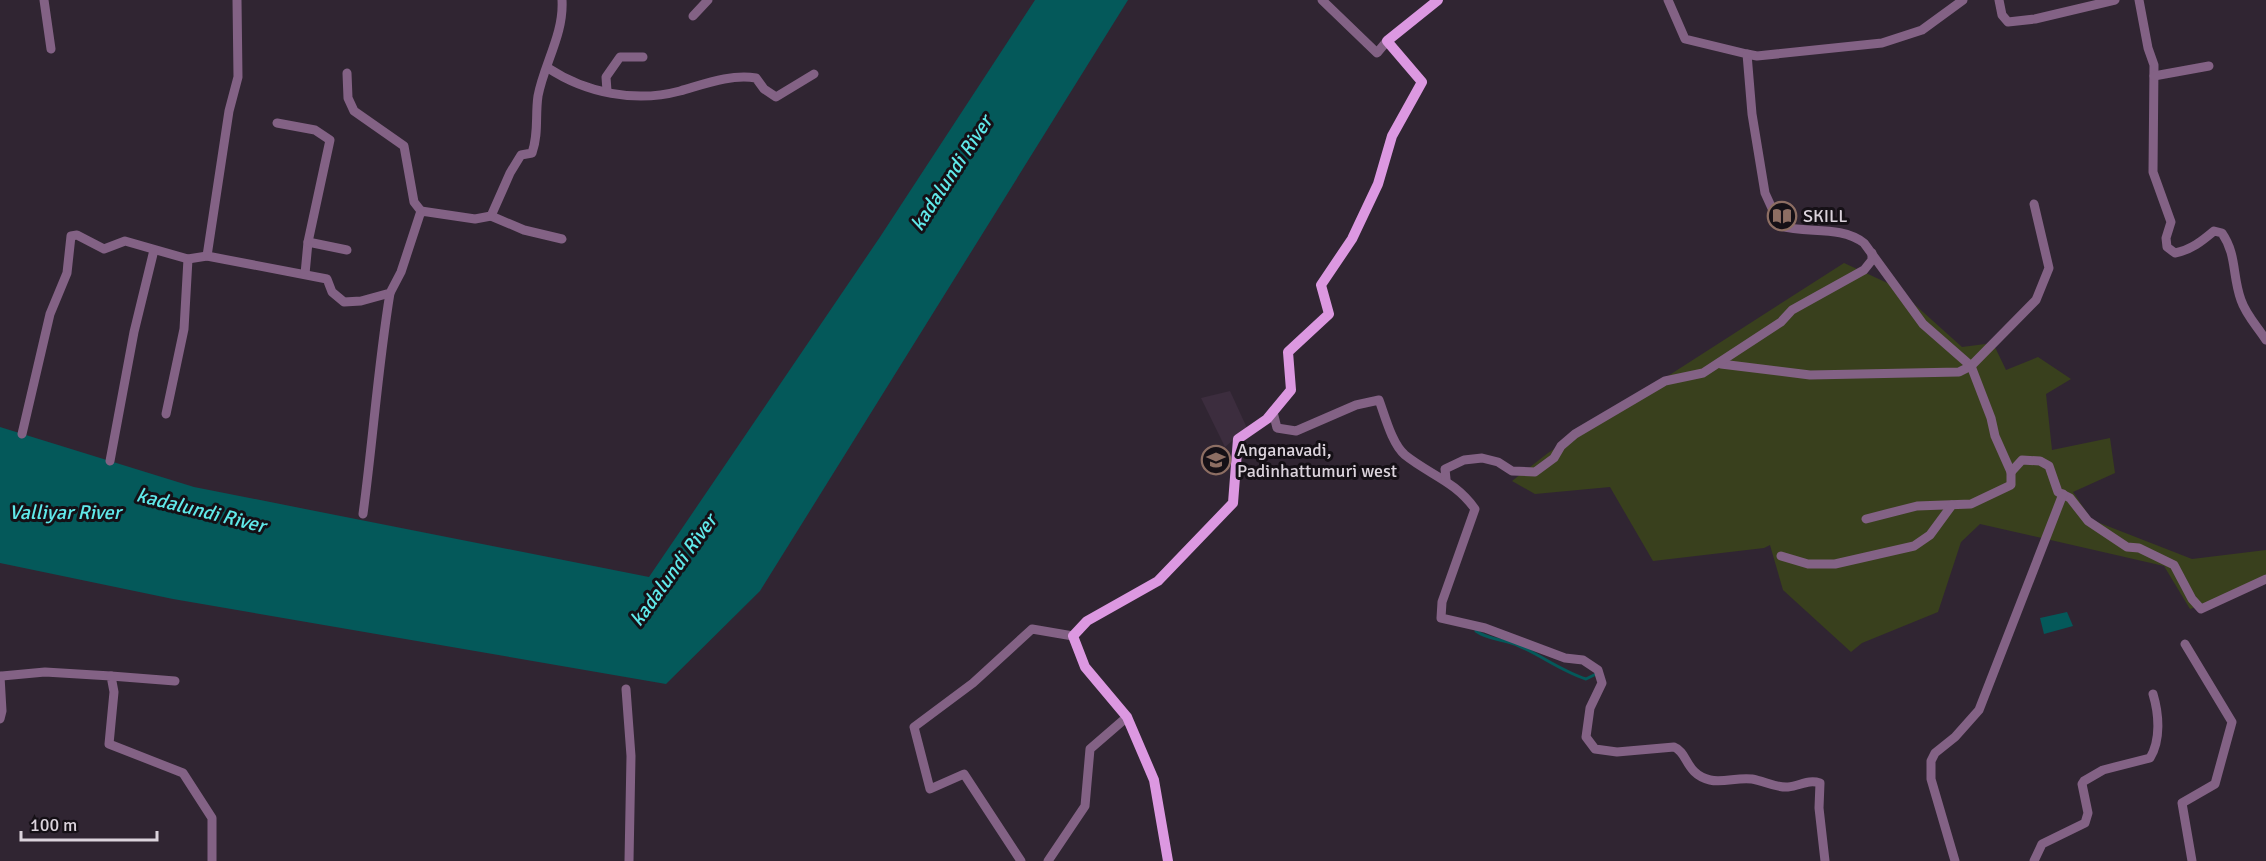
<svg xmlns="http://www.w3.org/2000/svg" width="2266" height="861" font-family="Signika,sans-serif">
  <rect width="100%" height="100%" fill="#302532"/>
  <path fill="#3c2d3e" d="M1230,391L1247,428L1225,447L1201,398Z"/>
  <path fill="#39401d" d="M1844,263L1894,286L1962,347L1993,343L2006,370L2038,357L2071,379L2046,394L2052,450L2110,438L2115,473L2073,492L2092,520L2192,559L2266,550V582L2190,609L2164,566L1980,524L1961,542L1938,612L1862,643L1851,652L1783,590L1770,545L1764,548L1653,561L1610,487L1535,494L1512,481L1548,453Z"/>
  <g fill="#04595a">
    <path d="M1035,0H1128L760,591L666,684L173,599L0,563V427L194,487L649,577L880,237Z"/>
    <path d="M2067,612L2073,626L2044,634L2040,618Z"/>
  </g>
  <g fill="none" stroke-linecap="round" stroke-linejoin="round">
    <path stroke="#04595a" stroke-width="3" d="M1476,631C1488,640 1504,639 1517,645C1541,655 1561,671 1586,679L1596,674"/>
    <g stroke="#836285" stroke-width="9">
      <path d="M44,0L51,49"/>
      <path d="M1322,0L1377,53L1387,41"/>
      <path d="M1668,0L1685,39L1747,54L1752,114L1765,193L1780,226C1808,234 1840,225 1864,243L1923,324L1971,366L1991,418L1995,436L2011,472V485L1971,504L1917,506L1866,519"/>
      <path d="M1999,0L2002,15L2008,22L2035,19L2115,0"/>
      <path d="M2139,0L2148,48L2154,65L2153,172L2171,222L2166,238L2167,247L2175,253C2191,250 2202,241 2214,231L2222,233C2237,255 2232,275 2241,300C2246,315 2257,326 2266,340"/>
      <path d="M693,16L708,0"/>
      <path d="M1747,54L1757,56L1882,43L1922,30L1963,0"/>
      <path d="M548,68C586,93 635,103 680,91C705,84 730,74 756,78L764,89L776,97L814,74"/>
      <path d="M347,73L348,98L354,111L404,146L414,202L421,211"/>
      <path d="M2154,76L2209,66"/>
      <path d="M607,91L606,77L620,57H643"/>
      <path d="M277,123L315,130L330,140L308,242L305,274"/>
      <path d="M491,216L524,230L562,239"/>
      <path d="M308,242L347,250"/>
      <path d="M207,256L229,111L238,77L237,0"/>
      <path d="M1721,364L1810,375L1959,372L1971,366L2036,300L2049,268L2034,204"/>
      <path d="M1273,412L1277,428L1296,431L1356,405L1379,400C1385,416 1392,444 1405,455C1430,475 1455,481 1475,509L1442,602L1441,618L1485,628L1565,658L1583,660L1598,670L1602,683L1590,708L1586,737L1595,749L1617,752L1674,747C1688,752 1685,774 1710,780C1723,783 1738,777 1752,779C1764,781 1776,788 1788,787C1800,786 1808,779 1820,783L1819,808L1825,861"/>
      <path d="M166,414L184,329L188,259"/>
      <path d="M22,434L50,314L67,273L71,236L77,235L104,249L125,241L188,259L207,256L327,279L332,292L344,302L361,301L390,293L401,272L421,211L475,219L491,216L510,173L521,155L532,153C539,133 535,116 538,96C544,64 564,34 562,0"/>
      <path d="M110,461L134,332L154,250"/>
      <path d="M2011,472L2022,460L2040,461L2049,466L2058,492L2070,498L2088,521L2127,547L2139,548L2174,565L2192,599L2201,609L2266,579"/>
      <path d="M1446,479L1445,469L1464,460L1482,458L1498,462L1512,471L1535,472L1554,458L1561,446L1575,434L1665,381L1703,373L1781,322L1792,310L1864,270L1872,260V253"/>
      <path d="M363,514C373,440 378,366 390,293"/>
      <path d="M1781,556L1808,564H1835L1914,546L1930,535L1952,505"/>
      <path d="M2185,644L2232,722L2215,784L2182,803L2192,861"/>
      <path d="M0,676L2,711L0,719"/>
      <path d="M2,676L45,672L111,676L114,692L109,744L183,773L212,818V861"/>
      <path d="M111,676L175,681"/>
      <path d="M626,689L631,756L629,861"/>
      <path d="M1021,861L964,774L930,789L914,727L973,683L1032,629L1073,636"/>
      <path d="M1048,861L1085,806L1090,749L1127,717"/>
      <path d="M1955,861L1931,779V761L1935,753L1955,737L1979,710L2063,494"/>
      <path d="M2034,861L2042,844L2085,823L2088,813L2082,784L2084,781L2103,770L2150,758C2161,740 2159,714 2153,694"/>
    </g>
    <path stroke="#dc98e1" stroke-width="10" d="M1168,861L1154,780L1127,717L1085,667L1073,636L1087,621L1158,581L1233,503L1238,439L1267,419L1291,390L1288,352L1329,314L1321,285L1352,239L1378,184L1392,136L1422,82L1387,41L1438,0"/>
  </g>
  <defs>
    <g id="library-ring" transform="scale(1.5)"><circle r="9.5" fill="#151016" stroke="#8d6e63" stroke-width="1.5"/><path d="M-6-4Q-3-5.5-.7-3.5V5Q-3 3-6 4ZM6-4Q3-5.5 .7-3.5V5Q3 3 6 4Z" fill="#8d6e63"/></g>
    <g id="school-ring" transform="scale(1.5)"><circle r="9.5" fill="#151016" stroke="#8d6e63" stroke-width="1.5"/><path d="M0-5L7-2L0 1L-7-2ZM-4 1L0 2.5L4 1V4Q0 6-4 4Z" fill="#8d6e63"/></g>
  </defs>
  <g fill-rule="evenodd">
    <use href="#library-ring" x="1782" y="216"/>
    <use href="#school-ring" x="1216" y="460"/>
  </g>
  <g text-anchor="middle" stroke-width="6" stroke-linejoin="round" paint-order="stroke">
    <g font-size="18" fill="#dbd3dc" stroke="#151016" text-anchor="start">
      <text x="1803" y="222">SKILL</text>
      <text x="1237" y="456">Anganavadi,<tspan x="1237" dy="21">Padinhattumuri west</tspan></text>
    </g>
    <g font-size="20" font-style="italic" fill="#60e9ea" stroke="#151016">
      <text transform="translate(951 173) rotate(-57)" y="7">kadalundi River</text>
      <text transform="translate(201 510) rotate(14)" y="7">kadalundi River</text>
      <text x="65" y="519">Valliyar River</text>
      <text transform="translate(673 570) rotate(-54)" y="7">kadalundi River</text>
    </g>
  </g>
  <path d="M21 831v9h136v-9" fill="none" stroke="#dbd3dc" stroke-width="3"/>
  <text x="30" y="831" font-size="18" fill="#dbd3dc" stroke="#151016" stroke-width="4.5" paint-order="stroke">100 m</text>
</svg>
